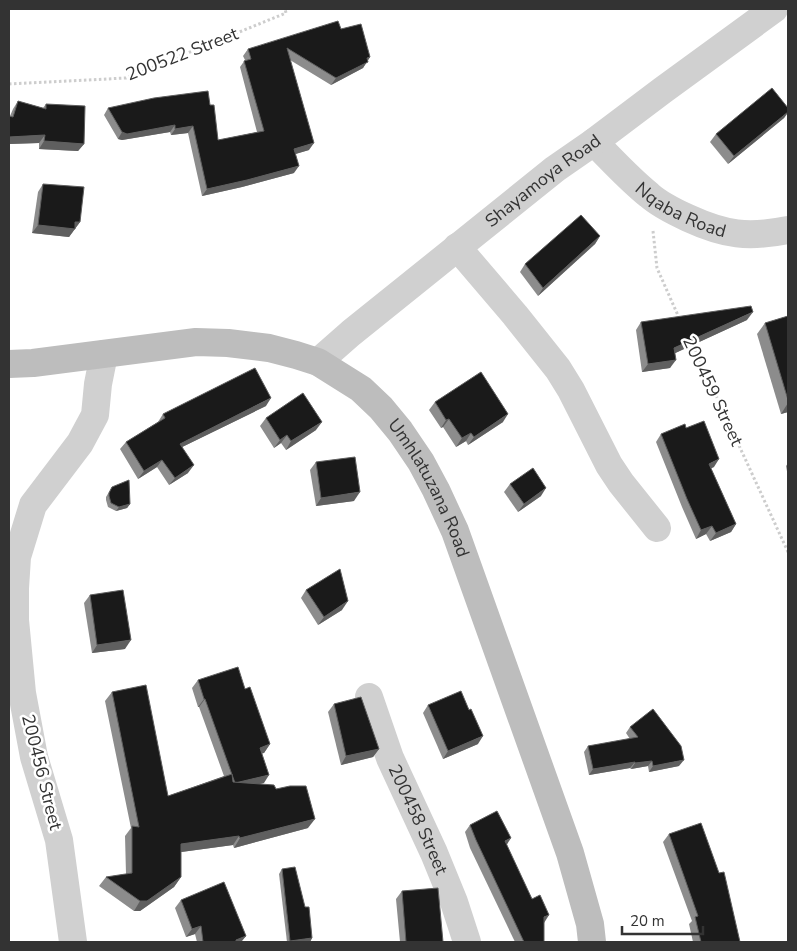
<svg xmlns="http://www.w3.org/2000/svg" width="797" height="951" font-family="'Nunito Sans',sans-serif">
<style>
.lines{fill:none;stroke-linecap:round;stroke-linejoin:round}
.path{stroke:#cdcdcd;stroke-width:3;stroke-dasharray:2.5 2.5;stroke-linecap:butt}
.street{stroke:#d0d0d0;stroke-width:28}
.secondary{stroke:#bdbdbd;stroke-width:28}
.wall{fill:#8c8c8c}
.shaded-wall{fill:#5f5f5f}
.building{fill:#1a1a1a;stroke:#5f5f5f}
.labels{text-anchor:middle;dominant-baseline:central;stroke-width:5;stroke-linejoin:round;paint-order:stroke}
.street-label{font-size:18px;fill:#333;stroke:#fff}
</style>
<rect width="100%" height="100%" fill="#fff"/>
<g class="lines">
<g class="path">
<polyline points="9,84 126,78 286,13 285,9"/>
<polyline points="653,231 657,268 680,320"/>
<polyline points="691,341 788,552"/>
</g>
<g class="street">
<path id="s1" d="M594,142c18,18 35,37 55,53 11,10 26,17 39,23 37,17 60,20 100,12"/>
<polyline points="457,247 515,315 558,369 571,390 609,465 621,483 657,528"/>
<path id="s2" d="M318,362l33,-29 204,-164 39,-27 69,-52 111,-81"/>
<path id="s3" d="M369,697l21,61 44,95 20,49 13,40"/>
<polyline points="73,942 59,840 34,757 22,693 15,620 15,588 17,557 33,505 80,443 95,415 98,384 104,354"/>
</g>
<path class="secondary" id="s4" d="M9,364l24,-1 163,-21 32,1 41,5 27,7 22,7 43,27 20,19 19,23 21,31 15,28 19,41 115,322 20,71 2,18"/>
</g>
<g class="wall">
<polygon points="341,29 370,57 363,68 331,85 290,60 309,150 295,154 294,173 242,187 202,196 188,133 171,135 170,132 122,140 118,139 104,115 108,108 210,105 218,140 257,132 240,67 245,60 243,56 248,49"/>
<polygon points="18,101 43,108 46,104 84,144 78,151 39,149 39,143 9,144 9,116 10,116 13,109"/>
<polygon points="788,108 788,113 784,118 728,164 710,142 716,134"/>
<polygon points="43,184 80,222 69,237 32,233 38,192"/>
<polygon points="600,236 595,244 538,296 520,272 525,264"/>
<polygon points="788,316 788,412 781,414 757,334 765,323"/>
<polygon points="747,320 675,353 670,368 642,372 636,330 641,322"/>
<polygon points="435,402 503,422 468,445 466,441 456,447 443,427 441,428 429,410"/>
<polygon points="266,406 182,447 188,473 169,485 157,467 138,479 120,449 126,442 158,422 163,414"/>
<polygon points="266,418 316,430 286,450 281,443 274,448 260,426"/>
<polygon points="686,428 714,467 711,468 736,524 731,532 710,541 706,534 696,539 682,507 656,442 661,434"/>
<polygon points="316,462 354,501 316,506 310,470"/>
<polygon points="788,463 788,477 786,466"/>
<polygon points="510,484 541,496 518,512 504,492"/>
<polygon points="112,487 130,504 127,508 116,511 108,507 106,500 106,497"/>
<polygon points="306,590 342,610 318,625 301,598"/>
<polygon points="90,595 125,649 92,653 84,603"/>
<polygon points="198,680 245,689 270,744 264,753 262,753 264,783 259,784 276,789 308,828 234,848 233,845 181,852 181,877 174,887 140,911 134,911 99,886 106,877 126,874 125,836 131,828 105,701 112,692 168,796 224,776 199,707 198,707 192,688"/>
<polygon points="334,704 379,749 373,757 341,765 328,712"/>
<polygon points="428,705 478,744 443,759 423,713"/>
<polygon points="630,727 679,766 649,772 648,766 631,769 630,768 589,775 584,752 588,746 630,739 626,733"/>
<polygon points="470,825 506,845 532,899 544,942 515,942 470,848 465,832"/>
<polygon points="669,834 740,942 693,942 689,924 692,921 663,842"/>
<polygon points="282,869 312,938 310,942 287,942 279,874"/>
<polygon points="402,891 443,942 400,942 396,899"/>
<polygon points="181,900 246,936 241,942 197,942 195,934 186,937 175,908"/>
</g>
<g class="shaded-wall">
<polygon points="370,57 363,68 331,85 336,78 367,58"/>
<polygon points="788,112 784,118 728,164 734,156"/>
<polygon points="175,125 170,132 122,140 118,139 122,132"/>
<polygon points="193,126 188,133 171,135 175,129"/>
<polygon points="45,135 39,143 9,144 9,137"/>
<polygon points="44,141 84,144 78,151 39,149"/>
<polygon points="314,143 309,150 289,156 294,149"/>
<polygon points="299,166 294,173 242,187 202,196 207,189"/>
<polygon points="75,222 80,222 69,237 32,233 38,225"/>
<polygon points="600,236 595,244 538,296 543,288"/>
<polygon points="753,312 747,320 669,356 674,348"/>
<polygon points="676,360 670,368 642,372 648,364"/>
<polygon points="271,398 266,406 174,451 180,444"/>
<polygon points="788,403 788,412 781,414"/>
<polygon points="508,414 503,422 468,445 474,437"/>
<polygon points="449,419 443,427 441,428 446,420"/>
<polygon points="322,422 316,430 286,450 291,441"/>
<polygon points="471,433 466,441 456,447 462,438"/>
<polygon points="287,435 281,443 274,448 280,440"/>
<polygon points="719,459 714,467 703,472 709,464"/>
<polygon points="162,460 157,467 138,479 144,471"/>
<polygon points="194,465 188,473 169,485 175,478"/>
<polygon points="546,488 541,496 518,512 524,504"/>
<polygon points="360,492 354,501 316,506 321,498"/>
<polygon points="130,504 127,508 116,511 119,507"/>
<polygon points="736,524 731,532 710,541 716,533"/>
<polygon points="712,526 706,534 696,539 701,530"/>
<polygon points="348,601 342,610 318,625 324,617"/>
<polygon points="131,640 125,649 92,653 97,645"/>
<polygon points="204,699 205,699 199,707 198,707"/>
<polygon points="483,736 478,744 443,759 448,751"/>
<polygon points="270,744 264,753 254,756 260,748"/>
<polygon points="379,749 373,757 341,765 346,756"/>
<polygon points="684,760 679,766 649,772 653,766"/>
<polygon points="652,761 648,766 631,769 635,763"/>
<polygon points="635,762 630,768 589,775 593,769"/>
<polygon points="269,775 264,783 229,791 235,783"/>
<polygon points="315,819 308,828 234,848 240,838"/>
<polygon points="239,836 233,845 174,853 181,844"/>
<polygon points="511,838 506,846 505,841"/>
<polygon points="181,877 174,887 140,911 134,911 140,901"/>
<polygon points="549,915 544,923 544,917"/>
<polygon points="201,926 195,934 186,937 192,929"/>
<polygon points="246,936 241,942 234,942 236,940"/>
<polygon points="312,938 310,942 289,942 290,941"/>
</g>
<g class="building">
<polygon points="338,21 341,29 361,24 370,57 367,58 368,62 336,78 287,48 314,143 294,149 299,166 247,180 207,189 193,126 175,129 175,125 127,134 122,132 108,108 154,98 208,91 210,105 214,105 218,140 264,131 244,61 251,59 248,49"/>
<polygon points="772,88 788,108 788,112 734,156 716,134"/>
<polygon points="18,101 46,109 46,104 85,106 84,144 44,141 45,135 9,137 9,116 13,117"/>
<polygon points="43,184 84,187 80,222 75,222 75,229 38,225"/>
<polygon points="581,215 600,236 543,288 525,264"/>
<polygon points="751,306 753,312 674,348 676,360 648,364 641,322"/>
<polygon points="788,316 788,400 765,323"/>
<polygon points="255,368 271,398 180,444 194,465 175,478 162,460 144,471 126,442 165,418 163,414"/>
<polygon points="481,372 508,414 474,437 471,433 462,438 449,419 446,420 435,402"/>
<polygon points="303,393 322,422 291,441 287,435 280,440 266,418"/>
<polygon points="704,421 719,459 709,464 736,524 716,533 712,526 701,530 687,499 661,434 685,424 686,428"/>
<polygon points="355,457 360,492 321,498 316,462"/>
<polygon points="533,468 546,488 524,504 510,484"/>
<polygon points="129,480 130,504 119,507 111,503 109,496 109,493 112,487"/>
<polygon points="340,569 348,601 324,617 306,590"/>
<polygon points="123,590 131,640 97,645 90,595"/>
<polygon points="238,667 245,689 250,687 270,744 260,748 269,775 235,783 205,699 204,699 198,680"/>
<polygon points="146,685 168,796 232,774 233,782 274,785 276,789 290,786 306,786 315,819 240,838 239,836 181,844 181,877 147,901 140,901 106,877 132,873 132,826 139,827 112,692"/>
<polygon points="461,691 469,710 471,709 483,736 448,751 428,705"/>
<polygon points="361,697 379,749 346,756 334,704"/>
<polygon points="653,709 681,746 684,760 653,766 652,761 635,763 635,762 593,769 588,746 638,737 630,727"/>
<polygon points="497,811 511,838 505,841 532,899 540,895 549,915 544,917 544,942 524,942 476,840 470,825"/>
<polygon points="701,823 719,873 724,872 740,942 701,942 695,917 698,916 669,834"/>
<polygon points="295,867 305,907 309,907 312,938 290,941 282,869"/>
<polygon points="224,882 246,936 236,940 236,942 203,942 201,926 192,929 181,900"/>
<polygon points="438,888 443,942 406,942 402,891"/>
</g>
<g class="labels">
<g class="street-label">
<text transform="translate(182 54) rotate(-21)">200522 Street</text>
<text stroke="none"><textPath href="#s2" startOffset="289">Shayamoya Road</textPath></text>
<text stroke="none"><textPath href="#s1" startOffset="112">Nqaba Road</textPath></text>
<text transform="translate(713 391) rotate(65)">200459 Street</text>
<text stroke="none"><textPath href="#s4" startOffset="485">Umhlatuzana Road</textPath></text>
<text transform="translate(42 772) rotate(76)">200456 Street</text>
<text stroke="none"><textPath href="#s3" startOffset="132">200458 Street</textPath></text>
</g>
</g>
<rect width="797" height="951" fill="none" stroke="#333333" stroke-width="20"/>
<path d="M622 926v8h81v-8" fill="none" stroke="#333333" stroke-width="2.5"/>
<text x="630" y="926" font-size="15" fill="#333333" stroke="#ffffff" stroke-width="4" paint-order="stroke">20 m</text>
</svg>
